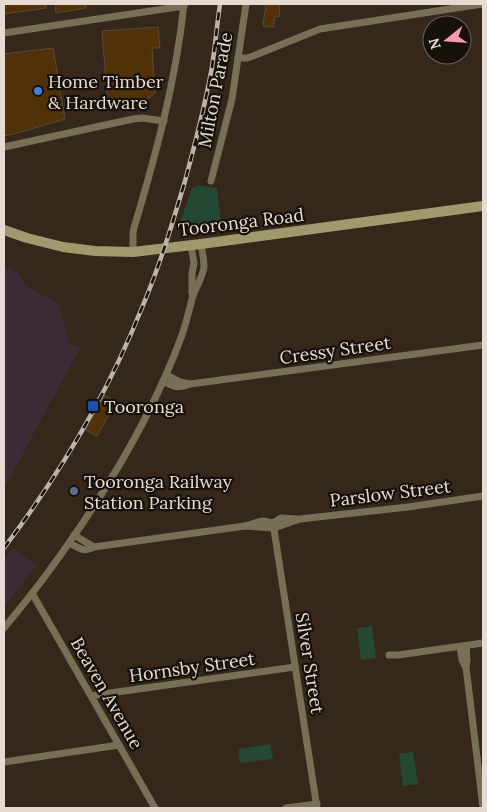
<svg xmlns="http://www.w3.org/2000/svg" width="487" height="812" font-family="Lora,serif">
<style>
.industrial{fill:#3c2b35}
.green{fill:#254835}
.building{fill:#513108;stroke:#58493a}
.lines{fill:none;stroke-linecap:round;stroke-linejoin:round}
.street{stroke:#767056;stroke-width:7}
.secondary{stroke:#a2986e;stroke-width:10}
.rail-casing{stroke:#bfb4aa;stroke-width:4.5}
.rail{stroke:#17110b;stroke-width:2.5;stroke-dasharray:8;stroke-linecap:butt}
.shop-dot{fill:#3f7fe0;stroke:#17110b;stroke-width:2}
.transit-dot{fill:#1a4fb4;stroke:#17110b;stroke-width:2}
.service-dot{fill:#5c6f8a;stroke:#17110b;stroke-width:2}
.labels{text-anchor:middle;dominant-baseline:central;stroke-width:4.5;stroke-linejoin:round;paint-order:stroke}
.poi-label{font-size:18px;fill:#e5dbd2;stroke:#17110b;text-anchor:start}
.street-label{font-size:18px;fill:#e5dbd2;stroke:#17110b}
</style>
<rect width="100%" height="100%" fill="#352719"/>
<g class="industrial">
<polygon points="4,265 19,274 27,286 59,304 69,343 80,348 4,489"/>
<polygon points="13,548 37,565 4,607 4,560"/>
</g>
<g class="green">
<polygon points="198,185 217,188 222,230 192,227 179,225 192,188"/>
<polygon points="372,626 376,658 361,660 357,628"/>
<polygon points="270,744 273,759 240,763 238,749"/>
<polygon points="413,752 418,784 403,786 399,754"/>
</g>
<g class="building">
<polygon points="4,4 45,4 46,8 4,14"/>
<polygon points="55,4 85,4 86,8 56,13"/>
<polygon points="266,4 280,4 279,17 275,16 274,27 263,26"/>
<polygon points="158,27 160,48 152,48 155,93 149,98 137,100 136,105 108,107 102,31"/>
<polygon points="53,48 65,119 14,134 4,136 4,54"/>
<polygon points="105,395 116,402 97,436 86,430"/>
</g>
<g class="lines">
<g class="street">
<polyline points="4,33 184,6"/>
<polyline points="238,58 247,58 253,56 320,29 482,4"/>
<polyline points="4,147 133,119 142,118 164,121"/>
<polyline points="211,181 232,99 246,4"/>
<polyline points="191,245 194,263 192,273 192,293"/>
<path d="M133,252v-18l1,-6c22,-74 42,-147 50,-224"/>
<polyline points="166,375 180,382 190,384"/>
<path d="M163,381c11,6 15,8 27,3l293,-39"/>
<polyline points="273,523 317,808"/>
<polyline points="245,526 274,528 300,519 408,507 483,496"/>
<polyline points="74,535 94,547"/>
<path d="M69,543c10,5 15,10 25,4l151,-21 13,-4 5,-1 10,2 8,-5 16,1"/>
<polyline points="32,593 155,808"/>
<path d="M4,628c14,-17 29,-35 42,-53 54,-73 105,-155 136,-240 4,-12 7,-24 10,-36 3,-11 11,-22 12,-32 0,-8 -2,-16 -3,-23"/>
<polyline points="466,646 467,660 466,667 483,807"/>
<polyline points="460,647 462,660 465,666"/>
<polyline points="389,655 398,655 483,643"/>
<polyline points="92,697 96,695 295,667"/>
<polyline points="4,762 119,745"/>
<polyline points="286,808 317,804"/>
</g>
<polyline class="secondary" points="4,230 27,238 63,247 95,251 133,252 201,244 483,206"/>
<g class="rail-casing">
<path id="rail" d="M4,548c55,-73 103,-153 137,-238 18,-42 31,-85 44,-129 10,-37 20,-75 27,-114 3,-21 5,-42 8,-63"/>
</g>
<use href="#rail" class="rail"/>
</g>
<circle class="shop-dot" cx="38" cy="91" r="5"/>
<rect class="transit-dot" x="87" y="400" width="12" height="12" rx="2.5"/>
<circle class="service-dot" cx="74" cy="491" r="5"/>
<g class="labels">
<g class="poi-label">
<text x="48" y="81">Home Timber<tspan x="48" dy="21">&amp; Hardware</tspan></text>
<text x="104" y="406">Tooronga</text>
<text x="84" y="481">Tooronga Railway<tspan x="84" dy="21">Station Parking</tspan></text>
</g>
<g class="street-label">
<text transform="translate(215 90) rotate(-79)">Milton Parade</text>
<text transform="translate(241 222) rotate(-7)">Tooronga Road</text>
<text transform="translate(335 350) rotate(-8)">Cressy Street</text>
<text transform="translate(390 493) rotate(-7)">Parslow Street</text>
<text transform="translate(310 663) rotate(81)">Silver Street</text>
<text transform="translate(192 667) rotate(-8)">Hornsby Street</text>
<text transform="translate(107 693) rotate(60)">Beaven Avenue</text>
</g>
</g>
<rect width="487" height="812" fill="none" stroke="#e5dbd2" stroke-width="10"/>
<g transform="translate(447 40) rotate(253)"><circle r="24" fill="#17110b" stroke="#69625b"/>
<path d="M0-4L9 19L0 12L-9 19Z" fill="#f29aae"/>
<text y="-8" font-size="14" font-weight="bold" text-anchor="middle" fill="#e5dbd2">N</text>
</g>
</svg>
